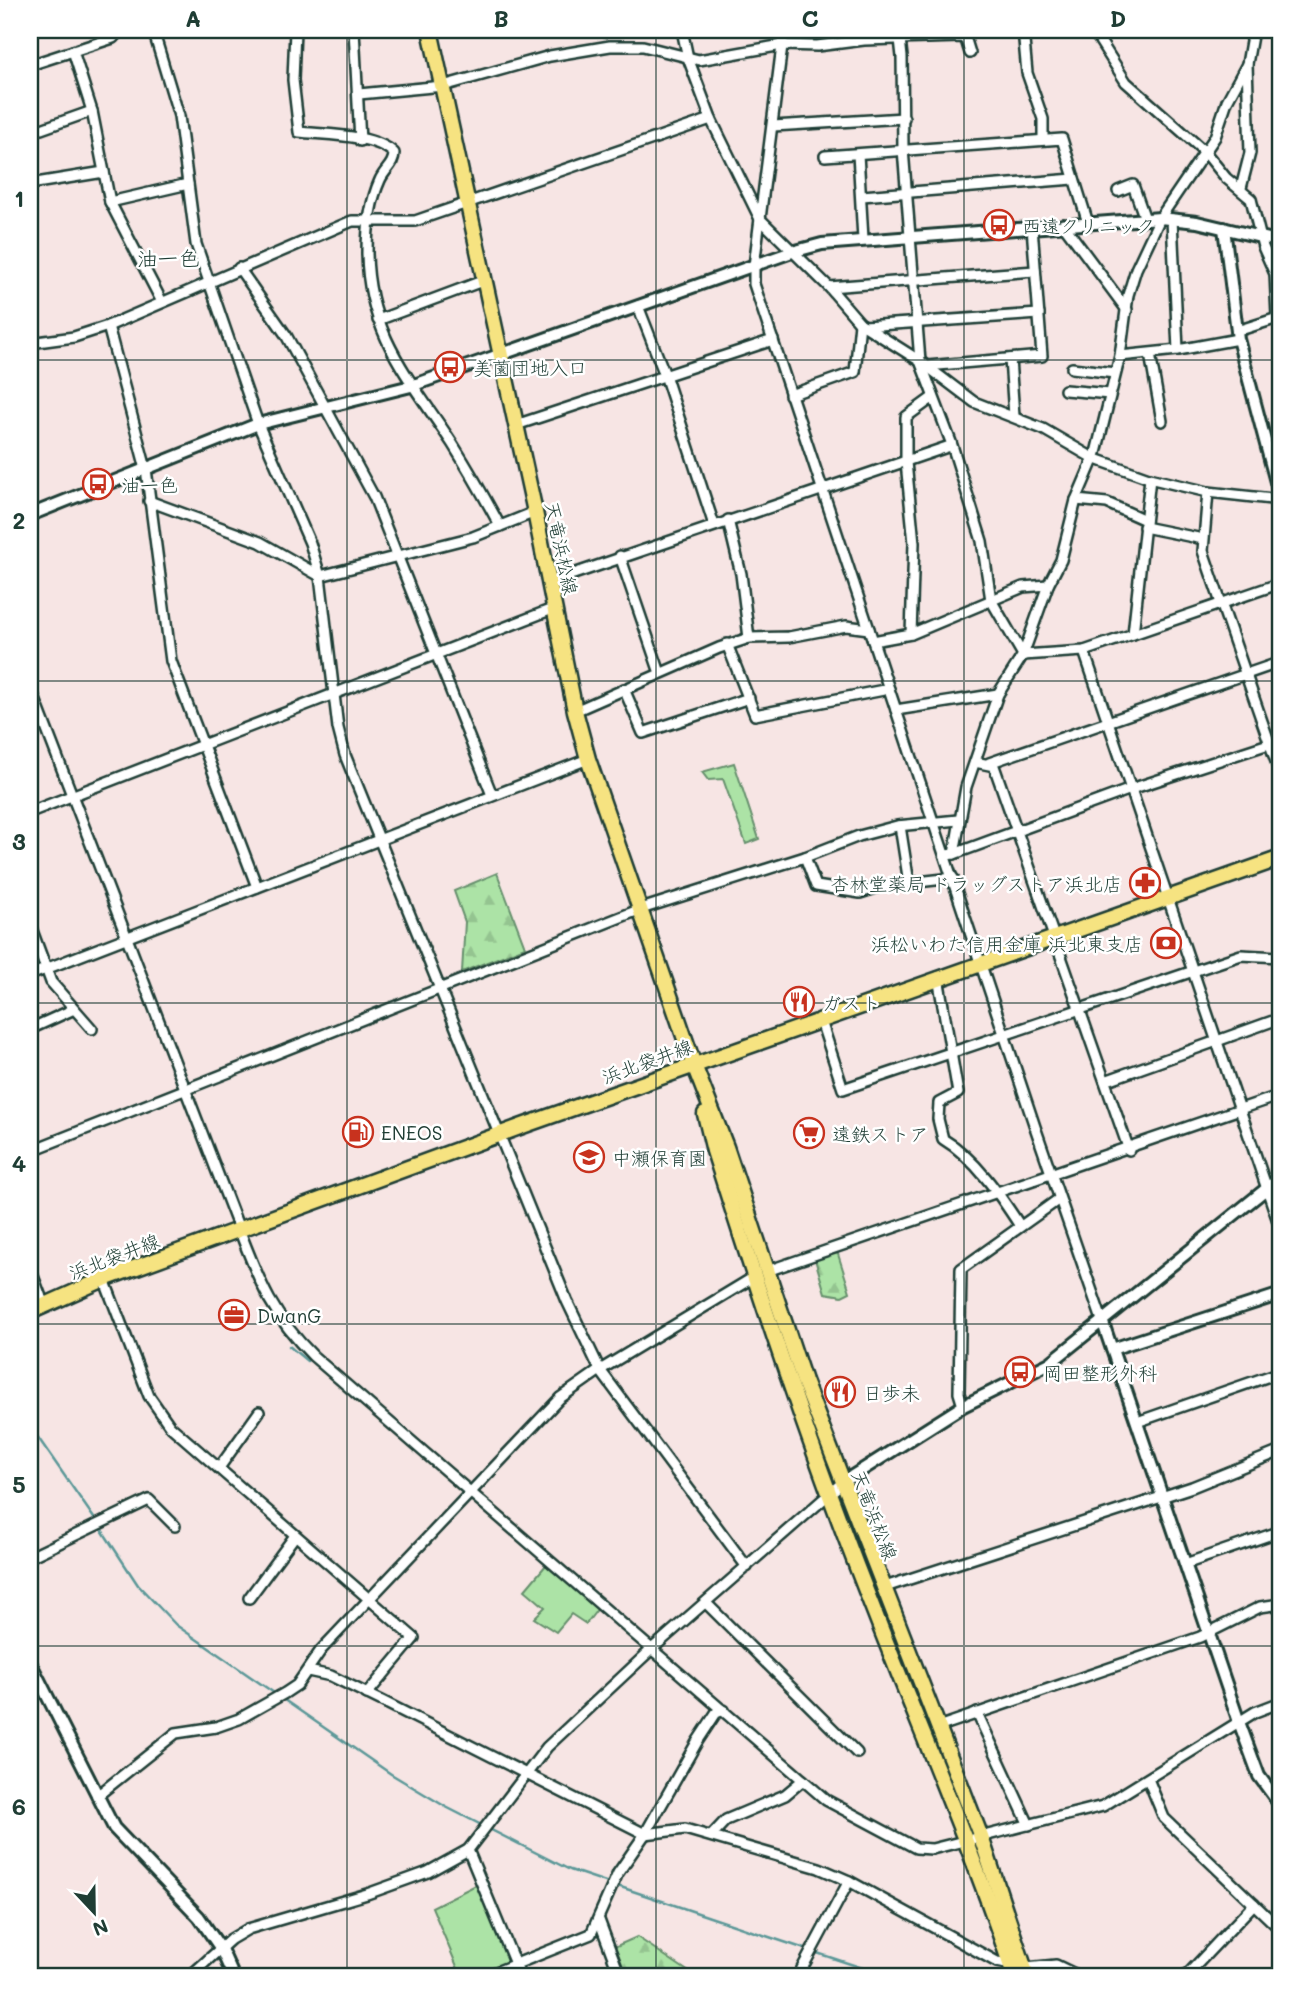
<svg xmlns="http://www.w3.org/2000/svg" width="1311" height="2006" font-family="Mali,'Klee One',sans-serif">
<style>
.green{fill:#ace3a6;stroke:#66906d;stroke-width:2}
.forest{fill:url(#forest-firs);stroke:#66906d;stroke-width:2}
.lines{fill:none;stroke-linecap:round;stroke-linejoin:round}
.stream{stroke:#5b9898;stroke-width:2.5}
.minor-casing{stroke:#1f3d34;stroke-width:14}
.tertiary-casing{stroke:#1f3d34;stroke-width:16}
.primary-casing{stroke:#1f3d34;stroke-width:19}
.minor{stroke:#fff;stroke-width:9}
.tertiary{stroke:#fff;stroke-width:10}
.primary{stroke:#f6e381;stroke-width:14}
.grid{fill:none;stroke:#1f3d34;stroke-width:2;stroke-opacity:0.55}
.labels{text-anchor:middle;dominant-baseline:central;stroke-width:5;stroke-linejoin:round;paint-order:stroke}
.poi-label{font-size:19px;fill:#1f3d34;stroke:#fff;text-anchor:start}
.street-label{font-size:19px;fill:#1f3d34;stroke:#fff}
.neighbourhood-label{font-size:21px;fill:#1f3d34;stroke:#fff}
.neatline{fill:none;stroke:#1f3d34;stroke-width:2.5}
.grid-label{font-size:23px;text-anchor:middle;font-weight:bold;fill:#1f3d34}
</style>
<defs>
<pattern id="forest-firs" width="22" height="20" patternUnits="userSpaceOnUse" patternTransform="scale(1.75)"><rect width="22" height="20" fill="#ace3a6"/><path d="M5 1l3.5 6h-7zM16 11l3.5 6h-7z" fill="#94c490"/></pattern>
</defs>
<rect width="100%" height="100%" fill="#f7e5e4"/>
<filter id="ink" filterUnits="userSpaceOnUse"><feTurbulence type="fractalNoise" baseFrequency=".0143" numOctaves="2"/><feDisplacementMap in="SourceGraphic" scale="14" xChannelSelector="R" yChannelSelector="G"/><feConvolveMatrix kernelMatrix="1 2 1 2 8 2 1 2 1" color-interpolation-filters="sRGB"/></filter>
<g filter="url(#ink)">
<g class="green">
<polygon points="734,763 759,839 746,844 723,779 708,780 702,772"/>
<polygon points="546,1565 599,1607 586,1624 571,1614 556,1632 534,1618 545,1607 525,1590"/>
<polygon points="480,1883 510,1959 508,1964 478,1976 461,1976 432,1907"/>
</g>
<g class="forest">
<polygon points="497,873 525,947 462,972 465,922 454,891"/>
<polygon points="837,1251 850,1292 842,1296 825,1293 814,1256"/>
<polygon points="637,1937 695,1976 643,1976 623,1972 614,1947"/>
</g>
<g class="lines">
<g class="stream">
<polyline points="289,1346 307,1361"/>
<polyline points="30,1426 96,1521"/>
<polyline points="100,1527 138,1585 176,1625 391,1774 446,1807 570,1870 808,1950"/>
<polyline points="814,1952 887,1976"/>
</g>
<g class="minor-casing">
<g id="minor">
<polyline points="153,30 179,116 196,244 258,424 310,543 320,576 338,728 345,755 567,1301 600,1370 747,1567"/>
<path d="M295,30l-2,50 6,52c27,3 75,2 95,21 0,12 -9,16 -14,27 -10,22 -13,48 -13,73 1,81 43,126 85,190 17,27 33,55 48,83"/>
<polyline points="354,30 360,141"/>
<polyline points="682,30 688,58 711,119 760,219 829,287 860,323 920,361 974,402 1043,429 1093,458 1149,478 1208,492 1281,500"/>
<polyline points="784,30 754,266 754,284 1035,1127 1103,1323"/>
<polyline points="899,30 902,57 903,149 920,361 951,442 982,541 991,600 1023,655 1084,651 1281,583"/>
<polyline points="1023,30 1027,73 1043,119 1043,139"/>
<polyline points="1093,30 1126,82 1205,152 1226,178 1251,199 1263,247 1275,274 1277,317"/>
<polyline points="30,65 113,38 120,30"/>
<polyline points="359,94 443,86 550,56 610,46 643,46 699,60 782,45 817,46 864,40 961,37 966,40 970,53"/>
<polyline points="92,111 104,172"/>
<polyline points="773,126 904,118"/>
<polyline points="30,133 92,111 73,51"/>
<polyline points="858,154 863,239"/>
<polyline points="825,156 1062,139 1088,223"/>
<polyline points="30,184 104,172 110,202 162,302"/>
<polyline points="1241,188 1250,153 1247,64"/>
<polyline points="1118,191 1133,185 1145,219"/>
<polyline points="862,196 1074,179"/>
<polyline points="110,202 188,184"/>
<polyline points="1172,219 1178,350"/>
<polyline points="1063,224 1127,310"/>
<polyline points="239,268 286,335 374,497 492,795"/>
<polyline points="829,287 1035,271"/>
<polyline points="638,306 665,375 714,525"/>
<polyline points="378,320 485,280"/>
<polyline points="108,326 352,221 415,221 711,119"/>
<polyline points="864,326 1039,314"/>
<polyline points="1237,331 1281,317"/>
<polyline points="30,343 74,337 108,326 146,469 171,661 257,887"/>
<polyline points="1150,354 1162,421"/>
<polyline points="1120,356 1178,350 1238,339"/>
<polyline points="1010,359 1014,416"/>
<polyline points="927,366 1042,356 1032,227"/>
<polyline points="1072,368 1115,373"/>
<polyline points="1065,390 1110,394"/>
<polyline points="790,395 855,372 860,323"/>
<polyline points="516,425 773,340"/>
<polyline points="1208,492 1203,551 1281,776"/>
<polyline points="1076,500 1107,503 1145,520"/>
<polyline points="149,501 260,542 320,576 473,537 535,512"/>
<polyline points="728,520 741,574 749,638"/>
<polyline points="1144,527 1203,539"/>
<polyline points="620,556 660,673"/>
<polyline points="550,582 950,446"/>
<polyline points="911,634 914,543 906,462 906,417 932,398"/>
<polyline points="1133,634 1150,478"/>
<polyline points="873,641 911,634 1023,587 1048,585"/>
<polyline points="727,644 755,715 889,689"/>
<polyline points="1084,651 1281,1230"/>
<path d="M30,686l209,543c21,54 32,85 74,127l513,444 90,48 16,1 171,-43 152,-94 26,-10"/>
<polyline points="624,689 643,733 749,698"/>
<polyline points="896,710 998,694"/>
<polyline points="575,711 719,648 749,638 789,637 846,626 869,629"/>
<polyline points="975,762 994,766 1129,1150"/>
<polyline points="989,763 1281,662"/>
<polyline points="30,812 555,608"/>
<polyline points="900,826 909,883"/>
<polyline points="954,854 1131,789 1281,740"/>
<polyline points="946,855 954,854 966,787 998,694 1023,655 1048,585 1061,560 1076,500 1096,453 1120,356 1128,295 1136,269 1160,218 1215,137 1227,101 1247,64 1253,30"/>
<polyline points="805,857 816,886 860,893 882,886 953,878"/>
<polyline points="30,925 51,982 92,1029"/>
<polyline points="30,975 588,759"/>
<path d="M938,977l20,116 -19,10 -1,16 5,20c32,19 57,56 77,87"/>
<polyline points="820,1018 843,1089 1241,955 1281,957"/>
<polyline points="30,1029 72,1010"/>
<polyline points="1105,1081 1281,1018"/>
<polyline points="30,1151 641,909 805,857 859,836 897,826 958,820"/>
<polyline points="30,1268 44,1305"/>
<polyline points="767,1271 1281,1095"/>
<polyline points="104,1279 149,1396 170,1426 414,1638 367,1694"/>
<polyline points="963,1406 959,1393 961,1269 1059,1199"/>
<polyline points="1137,1422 1281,1372"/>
<polyline points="219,1468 259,1412"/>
<polyline points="30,1557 149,1500 175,1526"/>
<polyline points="1185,1564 1281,1531"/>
<polyline points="882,1588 1192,1487 1281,1451"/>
<polyline points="249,1598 294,1537"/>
<polyline points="706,1603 857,1753"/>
<polyline points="308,1671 331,1676 382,1701 645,1834 685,1829 819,1868 849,1881 997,1962 1011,1965"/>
<polyline points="977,1713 1029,1825"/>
<polyline points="938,1727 1200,1637 1260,1607 1281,1604"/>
<polyline points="1148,1779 1164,1818 1281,1930"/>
<polyline points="97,1796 176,1733 216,1727 239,1719 285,1693 297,1685 321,1650 560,1398 600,1370 754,1277"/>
<polyline points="711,1836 726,1820 785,1795 803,1780"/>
<polyline points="468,1850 520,1976"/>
<polyline points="599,1920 620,1976"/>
<polyline points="1026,1968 1056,1965 1079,1976"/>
<polyline points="190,1976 231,1939 248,1929 367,1894 428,1872 468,1850 547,1747 653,1648 843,1482"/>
<polyline points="486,1976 591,1934 618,1873 645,1834 697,1742 716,1713 724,1710"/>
<polyline points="798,1976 849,1881"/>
<polyline points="1186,1976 1254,1904"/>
</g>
</g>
<g class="tertiary-casing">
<g id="tertiary">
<polyline points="1224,228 1238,339 1281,501"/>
<polyline points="30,515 258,424 411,386 792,252 822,244 1160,218 1197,222 1281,242"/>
<polyline points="1103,1323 1239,1722 1259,1776 1281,1806"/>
<polyline points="1112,1349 1281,1294"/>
<polyline points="843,1482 963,1406 1050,1363 1281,1177"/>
<polyline points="30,1662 114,1828 199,1917 221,1949 233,1976"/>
</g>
</g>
<g class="primary-casing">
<g id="primary">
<polyline points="430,30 535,512 575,711 588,759 694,1065 726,1147 804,1381 981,1837 1027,1976"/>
<path d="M705,1114l9,37c49,155 100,309 160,460 47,122 100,241 140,365"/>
<polyline points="30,1312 104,1279 528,1124 1281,858"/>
</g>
</g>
<use href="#minor" class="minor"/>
<use href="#tertiary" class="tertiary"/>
<use href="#primary" class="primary"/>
</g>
</g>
<path class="grid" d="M347,30v1946M656,30v1946M964,30v1946M30,360h1251M30,681h1251M30,1003h1251M30,1324h1251M30,1646h1251"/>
<defs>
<g id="bus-ring" transform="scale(1.575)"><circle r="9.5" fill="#fff" stroke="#c8321e" stroke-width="1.5"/><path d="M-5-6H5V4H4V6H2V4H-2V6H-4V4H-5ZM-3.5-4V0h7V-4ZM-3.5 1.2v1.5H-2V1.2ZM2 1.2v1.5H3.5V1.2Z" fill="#c8321e"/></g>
<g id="pharmacy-ring" transform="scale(1.575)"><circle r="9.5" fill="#fff" stroke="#c8321e" stroke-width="1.5"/><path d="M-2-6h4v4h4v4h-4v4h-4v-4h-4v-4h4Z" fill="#c8321e"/></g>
<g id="bank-ring" transform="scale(1.575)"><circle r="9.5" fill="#fff" stroke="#c8321e" stroke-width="1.5"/><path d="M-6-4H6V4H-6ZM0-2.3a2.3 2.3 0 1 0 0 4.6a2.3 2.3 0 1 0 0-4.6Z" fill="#c8321e"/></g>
<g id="restaurant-ring" transform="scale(1.575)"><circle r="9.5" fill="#fff" stroke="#c8321e" stroke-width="1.5"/><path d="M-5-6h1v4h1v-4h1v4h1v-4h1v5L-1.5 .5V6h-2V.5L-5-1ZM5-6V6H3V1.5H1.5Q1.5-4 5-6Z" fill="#c8321e"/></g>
<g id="fuel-ring" transform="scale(1.575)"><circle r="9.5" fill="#fff" stroke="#c8321e" stroke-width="1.5"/><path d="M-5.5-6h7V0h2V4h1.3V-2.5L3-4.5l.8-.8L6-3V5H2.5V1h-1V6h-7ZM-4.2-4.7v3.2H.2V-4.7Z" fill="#c8321e"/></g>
<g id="supermarket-ring" transform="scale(1.575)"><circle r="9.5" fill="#fff" stroke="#c8321e" stroke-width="1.5"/><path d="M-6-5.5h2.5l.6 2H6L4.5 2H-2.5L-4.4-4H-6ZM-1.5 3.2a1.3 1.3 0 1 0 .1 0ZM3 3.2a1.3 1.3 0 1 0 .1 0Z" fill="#c8321e"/></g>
<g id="school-ring" transform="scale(1.575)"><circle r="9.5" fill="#fff" stroke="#c8321e" stroke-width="1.5"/><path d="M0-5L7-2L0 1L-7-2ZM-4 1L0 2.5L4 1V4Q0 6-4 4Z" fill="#c8321e"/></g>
<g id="office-ring" transform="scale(1.575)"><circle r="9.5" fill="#fff" stroke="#c8321e" stroke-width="1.5"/><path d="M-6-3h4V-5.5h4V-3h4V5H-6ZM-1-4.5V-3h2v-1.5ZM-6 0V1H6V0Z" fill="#c8321e"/></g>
</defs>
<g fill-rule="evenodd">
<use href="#bus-ring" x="999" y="225"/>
<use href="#bus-ring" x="450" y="367"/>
<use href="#bus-ring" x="98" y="484"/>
<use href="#pharmacy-ring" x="1145" y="883"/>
<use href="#bank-ring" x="1166" y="943"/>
<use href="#restaurant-ring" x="799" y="1002"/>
<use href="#fuel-ring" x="358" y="1132"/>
<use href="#supermarket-ring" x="809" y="1133"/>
<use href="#school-ring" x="589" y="1157"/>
<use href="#office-ring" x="234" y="1315"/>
<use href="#bus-ring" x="1020" y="1372"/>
<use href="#restaurant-ring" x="840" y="1392"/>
</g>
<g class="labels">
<g class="poi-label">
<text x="1022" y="225">西遠クリニック</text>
<text x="473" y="367">美薗団地入口</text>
<text x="121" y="484">油一色</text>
<text x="1122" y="883" text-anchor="end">杏林堂薬局 ドラッグストア浜北店</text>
<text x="1143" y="943" text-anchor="end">浜松いわた信用金庫 浜北東支店</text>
<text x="822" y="1002">ガスト</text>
<text x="381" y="1132">ENEOS</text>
<text x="832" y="1133">遠鉄ストア</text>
<text x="612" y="1157">中瀬保育園</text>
<text x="257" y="1315">DwanG</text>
<text x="1043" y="1372">岡田整形外科</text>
<text x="863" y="1392">日歩未</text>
</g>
<g class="street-label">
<text transform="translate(562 548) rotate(78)">天竜浜松線</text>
<text transform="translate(647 1061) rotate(-20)">浜北袋井線</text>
<text transform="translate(114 1256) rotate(-21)">浜北袋井線</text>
<text transform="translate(875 1515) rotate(69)">天竜浜松線</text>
</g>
<g class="neighbourhood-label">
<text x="168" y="257">油一色</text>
</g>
</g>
<rect width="1311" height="2006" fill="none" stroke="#fff" stroke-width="77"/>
<g transform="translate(94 1912) rotate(158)" stroke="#ffffff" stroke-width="5" paint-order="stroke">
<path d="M0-5L12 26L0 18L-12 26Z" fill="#1f3d34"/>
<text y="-10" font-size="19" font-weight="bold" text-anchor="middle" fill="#1f3d34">N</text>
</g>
<rect x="38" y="38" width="1234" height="1930" class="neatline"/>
<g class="grid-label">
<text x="193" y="27">A</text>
<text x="501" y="27">B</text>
<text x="810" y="27">C</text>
<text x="1118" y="27">D</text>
<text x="19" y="207">1</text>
<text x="19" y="529">2</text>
<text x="19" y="850">3</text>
<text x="19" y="1172">4</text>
<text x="19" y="1493">5</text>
<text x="19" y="1815">6</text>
</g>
</svg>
